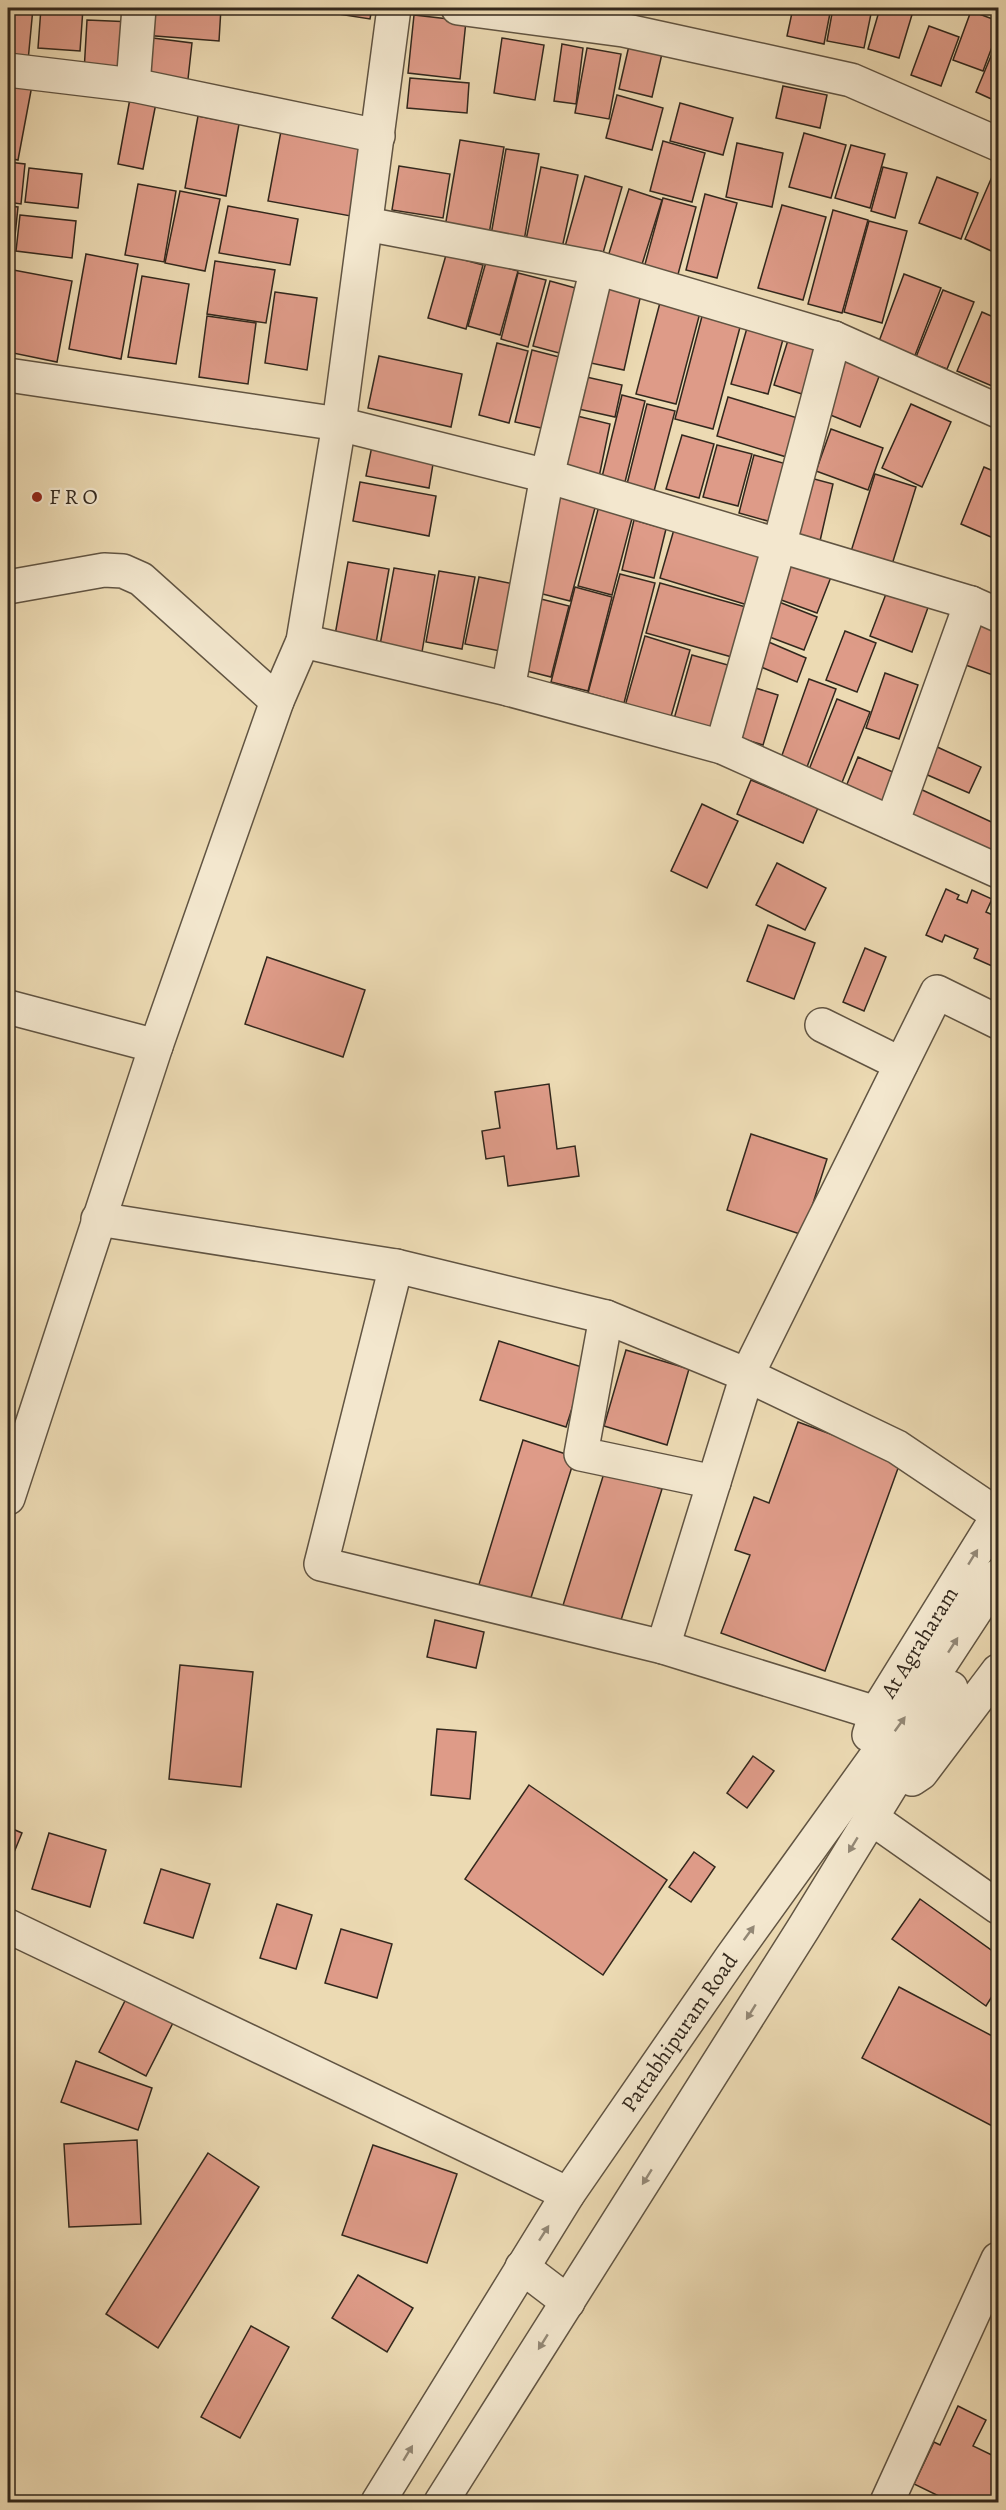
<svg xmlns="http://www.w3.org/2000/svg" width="1006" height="2510" font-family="Alegreya,serif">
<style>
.building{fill:#de9b88;stroke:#33281d;stroke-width:1.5}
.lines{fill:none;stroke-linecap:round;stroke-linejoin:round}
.minor-casing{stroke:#615442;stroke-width:36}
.minor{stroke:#f3e7ce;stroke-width:33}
.oneway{fill:#938876}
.poi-dot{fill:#8f2418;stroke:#f3e7ce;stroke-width:2}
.labels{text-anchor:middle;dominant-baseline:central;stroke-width:4.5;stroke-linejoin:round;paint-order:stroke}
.poi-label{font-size:22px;fill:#33281d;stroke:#f3e7ce;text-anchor:start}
.street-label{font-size:22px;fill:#33281d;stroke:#f3e7ce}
</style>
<rect width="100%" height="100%" fill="#ecdab3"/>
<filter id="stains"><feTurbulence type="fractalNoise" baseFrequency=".00333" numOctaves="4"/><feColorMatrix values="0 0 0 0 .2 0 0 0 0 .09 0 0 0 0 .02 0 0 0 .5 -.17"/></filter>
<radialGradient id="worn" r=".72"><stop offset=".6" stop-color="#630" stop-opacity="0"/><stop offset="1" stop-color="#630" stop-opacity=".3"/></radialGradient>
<g class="building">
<polygon points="8,8 33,8 28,61 8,59"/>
<polygon points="41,8 83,8 80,51 38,48"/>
<polygon points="145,8 221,8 219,41 143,35"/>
<polygon points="300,8 372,8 370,19"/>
<polygon points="579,8 619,8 618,12"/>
<polygon points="793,8 831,8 824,44 787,36"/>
<polygon points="833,8 872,9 864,48 827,41"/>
<polygon points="880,8 914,8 899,58 868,49"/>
<polygon points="971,11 998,21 998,31 983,71 953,60"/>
<polygon points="414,15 466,21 460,79 408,73"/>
<polygon points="87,20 133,22 130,75 84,72"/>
<polygon points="929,26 959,37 941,86 911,75"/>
<polygon points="145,37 192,43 187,88 139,84"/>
<polygon points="631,37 664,45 652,97 619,89"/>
<polygon points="502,38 544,45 535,100 494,93"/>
<polygon points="562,44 583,48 576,104 554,101"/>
<polygon points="996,44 998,45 998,102 976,92"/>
<polygon points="587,48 621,54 609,119 575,113"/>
<polygon points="8,75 33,80 18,160 8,158"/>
<polygon points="410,78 469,83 467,113 407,108"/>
<polygon points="783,86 827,95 820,128 776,118"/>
<polygon points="131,93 157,98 143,169 118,164"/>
<polygon points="617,95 663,108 652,150 606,138"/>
<polygon points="680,103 733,118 723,155 670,141"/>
<polygon points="198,116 239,124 226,196 185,188"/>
<polygon points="281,131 369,147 356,217 268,201"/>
<polygon points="804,133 846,145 831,198 789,187"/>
<polygon points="460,140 504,147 488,240 444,233"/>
<polygon points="663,141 705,153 692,202 650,191"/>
<polygon points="737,143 783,153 772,207 726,197"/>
<polygon points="851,145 885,154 870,208 835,198"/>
<polygon points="506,149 539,154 524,241 491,235"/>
<polygon points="8,162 25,164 21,204 8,202"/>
<polygon points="998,163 998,254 965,239"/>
<polygon points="399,166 450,174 443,218 392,210"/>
<polygon points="541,167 578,175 562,248 526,240"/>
<polygon points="883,167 907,173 895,218 871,211"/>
<polygon points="29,168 82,174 78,208 25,202"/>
<polygon points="585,176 622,187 599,267 562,257"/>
<polygon points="937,177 978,193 961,239 919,223"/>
<polygon points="138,184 176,191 164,262 125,255"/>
<polygon points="629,189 662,200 639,274 606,263"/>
<polygon points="180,191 220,199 205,271 165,263"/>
<polygon points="705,194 737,203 717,278 686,270"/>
<polygon points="663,198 696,207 677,278 644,268"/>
<polygon points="782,205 826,217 803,300 758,288"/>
<polygon points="8,206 18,207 13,255 8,255"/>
<polygon points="228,206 298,219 290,265 219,253"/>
<polygon points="833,210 868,220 842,313 808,304"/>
<polygon points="20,215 76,221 72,258 16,251"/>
<polygon points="869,221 907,231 882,323 844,312"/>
<polygon points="86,254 138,264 121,359 69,349"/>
<polygon points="446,255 483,265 466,329 428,318"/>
<polygon points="215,261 275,270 266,323 207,314"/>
<polygon points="486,262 518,271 500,335 468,326"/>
<polygon points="8,269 72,281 57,362 8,352"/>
<polygon points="518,273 546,280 528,347 501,339"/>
<polygon points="904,274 941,288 914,358 878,344"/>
<polygon points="142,276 189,284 176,364 128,357"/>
<polygon points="550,281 590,292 574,357 533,346"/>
<polygon points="602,285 641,294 624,370 586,362"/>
<polygon points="943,290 974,302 947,369 916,357"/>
<polygon points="275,292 317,298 307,370 265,363"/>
<polygon points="662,295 702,305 676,404 636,394"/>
<polygon points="705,305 743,316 713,429 675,419"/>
<polygon points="982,312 998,319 998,369 992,386 957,371"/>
<polygon points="207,316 256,323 248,384 199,377"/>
<polygon points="749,321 785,332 768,394 731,384"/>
<polygon points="789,337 817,346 802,394 774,385"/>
<polygon points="497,343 528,351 509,423 479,415"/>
<polygon points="532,350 571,360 554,431 515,422"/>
<polygon points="846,352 883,366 860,427 823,412"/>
<polygon points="379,356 462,374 451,427 368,408"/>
<polygon points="582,376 622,385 615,417 574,408"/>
<polygon points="622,395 645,401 625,482 602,477"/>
<polygon points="728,397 804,420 793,459 717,436"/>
<polygon points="647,404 675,411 653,495 626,488"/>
<polygon points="911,404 951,422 922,487 882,468"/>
<polygon points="573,415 610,424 599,477 561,468"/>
<polygon points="831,429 883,448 868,490 816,471"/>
<polygon points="682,435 714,444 699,498 666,489"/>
<polygon points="717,445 752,454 738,506 703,497"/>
<polygon points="372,446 434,458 429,488 366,476"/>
<polygon points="754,455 790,465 775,523 739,513"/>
<polygon points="984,467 998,473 998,540 961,524"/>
<polygon points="875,474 916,487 890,571 849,558"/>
<polygon points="803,476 833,484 820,541 790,534"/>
<polygon points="360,482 436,496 429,536 353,521"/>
<polygon points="558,494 596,504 570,601 531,591"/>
<polygon points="601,498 635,507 612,595 578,586"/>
<polygon points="634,520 666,529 654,578 622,570"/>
<polygon points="675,526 770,556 754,607 660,578"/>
<polygon points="786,560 831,577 817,613 773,597"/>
<polygon points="348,562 389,569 376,643 335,635"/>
<polygon points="394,568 435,575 422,652 380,645"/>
<polygon points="439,571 475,577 462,649 426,642"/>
<polygon points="620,574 655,583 624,703 588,693"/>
<polygon points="479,577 524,586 510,653 465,644"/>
<polygon points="660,583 753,609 739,659 646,633"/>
<polygon points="889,586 930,602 912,652 870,636"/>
<polygon points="575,587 612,597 588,691 551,682"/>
<polygon points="533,597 569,606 551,677 515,668"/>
<polygon points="779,602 817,617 804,650 767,636"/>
<polygon points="980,619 998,626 998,677 963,664"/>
<polygon points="845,631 876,643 857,692 826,680"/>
<polygon points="645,636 690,650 670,720 625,706"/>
<polygon points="764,640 806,658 797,682 754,664"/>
<polygon points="692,655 735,667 718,731 674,719"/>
<polygon points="885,673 918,685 899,739 866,728"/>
<polygon points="809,679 836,689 807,767 781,758"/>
<polygon points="749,686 778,695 763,745 734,736"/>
<polygon points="837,699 870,712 841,785 808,772"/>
<polygon points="935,746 981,767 969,793 923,773"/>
<polygon points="858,757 902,776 889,808 845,789"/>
<polygon points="751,780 818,808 803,843 737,814"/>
<polygon points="918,788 998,825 998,864 903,822"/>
<polygon points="702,804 738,821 707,888 671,871"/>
<polygon points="777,863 826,888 805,930 756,905"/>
<polygon points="946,889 959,895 957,899 967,903 972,890 992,899 986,912 995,916 997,911 998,912 998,950 992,966 974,958 978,949 945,935 942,942 926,935"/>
<polygon points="768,925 815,943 794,999 747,981"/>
<polygon points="865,948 886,957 864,1011 843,1002"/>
<polygon points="267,957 365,990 343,1057 245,1024"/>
<polygon points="549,1084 557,1149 575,1146 579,1176 508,1186 504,1156 486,1159 482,1131 500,1128 495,1092"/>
<polygon points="751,1134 827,1159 803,1235 727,1210"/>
<polygon points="499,1341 585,1368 566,1427 480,1400"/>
<polygon points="626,1350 689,1369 667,1445 604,1426"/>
<polygon points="798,1422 901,1460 825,1671 721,1633 750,1555 735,1550 754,1497 769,1503"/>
<polygon points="523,1440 575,1457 528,1607 477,1591"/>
<polygon points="605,1470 662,1489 617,1633 560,1615"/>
<polygon points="435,1620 484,1632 476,1668 427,1657"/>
<polygon points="180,1665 253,1672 241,1787 169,1779"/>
<polygon points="437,1729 476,1732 470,1799 431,1795"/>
<polygon points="753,1756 774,1771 747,1808 727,1793"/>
<polygon points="529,1785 667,1880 603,1975 465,1879"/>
<polygon points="8,1827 22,1833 8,1867"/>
<polygon points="49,1833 106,1850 90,1907 32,1889"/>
<polygon points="694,1852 715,1867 691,1902 669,1887"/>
<polygon points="161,1869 210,1884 193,1938 144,1923"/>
<polygon points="920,1899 998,1955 998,1987 986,2006 892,1939"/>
<polygon points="277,1904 312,1915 296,1969 260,1958"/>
<polygon points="341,1929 392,1944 377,1998 325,1983"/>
<polygon points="899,1987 998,2039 998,2129 862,2058"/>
<polygon points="130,1991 177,2015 146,2076 99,2052"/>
<polygon points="76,2061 152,2088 138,2130 61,2102"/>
<polygon points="137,2140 141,2224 69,2227 64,2144"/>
<polygon points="373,2145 457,2174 427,2263 342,2235"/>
<polygon points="208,2153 259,2187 158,2348 106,2314"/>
<polygon points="358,2275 413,2308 387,2352 332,2318"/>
<polygon points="251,2326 289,2347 240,2438 201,2417"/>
<polygon points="958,2406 986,2420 973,2446 998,2458 998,2502 951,2502 914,2484 934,2442 940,2445"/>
</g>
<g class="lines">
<g class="minor-casing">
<g id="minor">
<polyline points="458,8 623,30 851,80 998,144"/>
<polyline points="8,70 133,85 378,136"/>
<polyline points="133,85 139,8"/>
<polyline points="366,224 597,268 834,338 998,411"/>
<polyline points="8,375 339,424 547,476 971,603 998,615"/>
<polyline points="8,587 104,570 123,571 141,579 277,701"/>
<polyline points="303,641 508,689 722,747 998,871"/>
<polyline points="508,689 547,476 597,268"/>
<polyline points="722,747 779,546 834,338"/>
<polyline points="892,823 971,603"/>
<polyline points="8,1007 156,1046"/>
<polyline points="822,1025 901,1064"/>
<polyline points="98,1219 396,1266 606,1317 747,1375 897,1447 998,1515"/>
<polyline points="396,1266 321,1564 663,1647 876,1713"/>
<polyline points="606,1317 581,1454 714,1482"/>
<polyline points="8,1498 156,1046 277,701 303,641 339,424 394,8"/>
<polyline points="663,1647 747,1375 937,992 998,1022"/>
<path id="s1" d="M869,1735l7,-22 122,-197"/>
<polyline points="912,1779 921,1773 998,1671"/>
<polyline points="870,1817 998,1907"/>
<polyline points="8,1926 568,2194"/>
<polyline points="522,2267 568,2302"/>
<path id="s2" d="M378,2502l190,-308 163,-236 190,-264 77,-118"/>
<polyline points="441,2502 803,1929 951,1688"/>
<polyline points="887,2502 998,2259"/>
</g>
</g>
<use href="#minor" class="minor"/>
</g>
<defs><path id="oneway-solid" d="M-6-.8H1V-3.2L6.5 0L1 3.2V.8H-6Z" transform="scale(1.5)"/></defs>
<g class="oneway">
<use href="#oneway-solid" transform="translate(973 1557) rotate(-58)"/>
<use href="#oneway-solid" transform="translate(953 1645) rotate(-57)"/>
<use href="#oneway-solid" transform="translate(900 1724) rotate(-54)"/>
<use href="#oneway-solid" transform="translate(853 1845) rotate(121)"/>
<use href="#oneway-solid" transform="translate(749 1933) rotate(-54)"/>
<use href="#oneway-solid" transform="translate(751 2012) rotate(122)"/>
<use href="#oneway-solid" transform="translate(647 2177) rotate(122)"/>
<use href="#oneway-solid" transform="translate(544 2233) rotate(-57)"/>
<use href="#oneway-solid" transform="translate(543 2342) rotate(122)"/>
<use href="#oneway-solid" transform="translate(408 2453) rotate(-59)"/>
</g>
<circle class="poi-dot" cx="37" cy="497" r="6"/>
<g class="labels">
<g class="poi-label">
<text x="49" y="497">F R O</text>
</g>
<g class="street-label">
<text stroke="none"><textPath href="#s1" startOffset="106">At Agraharam</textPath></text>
<text stroke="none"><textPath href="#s2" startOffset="558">Pattabhipuram Road</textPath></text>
</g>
</g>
<rect width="1006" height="2510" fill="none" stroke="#ecdab3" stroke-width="30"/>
<rect x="9" y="9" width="988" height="2492" fill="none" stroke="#33281d" stroke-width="3"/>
<rect x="15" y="15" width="976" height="2480" fill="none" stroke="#33281d" stroke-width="1.5"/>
<rect width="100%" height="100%" filter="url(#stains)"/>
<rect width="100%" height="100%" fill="url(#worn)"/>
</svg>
